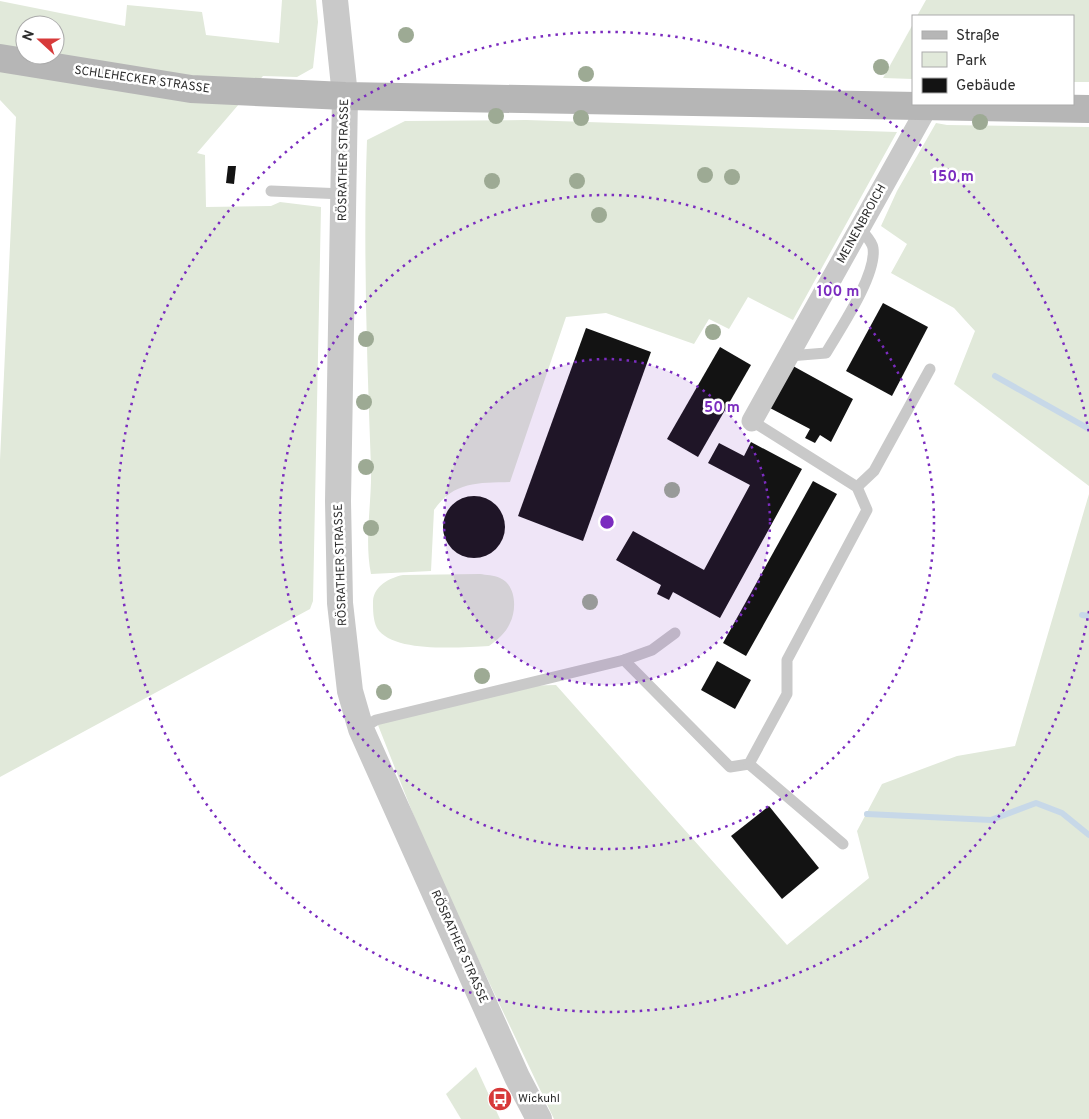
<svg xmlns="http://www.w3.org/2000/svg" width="1089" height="1119" font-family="Overpass,sans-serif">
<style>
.green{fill:#e1e9da;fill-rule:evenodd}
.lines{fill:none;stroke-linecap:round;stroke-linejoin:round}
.stream{stroke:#c7d8e8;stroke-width:6}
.building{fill:#131313}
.service{stroke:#c9c9c9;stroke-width:11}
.minor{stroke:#c9c9c9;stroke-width:21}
.tertiary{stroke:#c9c9c9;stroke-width:26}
.secondary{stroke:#b6b6b6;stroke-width:28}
.tree{fill:#9daa94}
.ring{fill:none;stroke:#7b2cbf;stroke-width:2.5;stroke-dasharray:2.5 5}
.labels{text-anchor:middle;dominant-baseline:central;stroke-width:5;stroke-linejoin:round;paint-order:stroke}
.street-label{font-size:12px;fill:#2c2c2c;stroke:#fff}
.poi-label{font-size:12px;fill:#2c2c2c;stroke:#fff;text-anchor:start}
.centre{fill:#7b2cbf;stroke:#fff;stroke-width:2.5}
.ring-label{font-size:15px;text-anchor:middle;font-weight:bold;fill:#7b2cbf;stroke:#fff;stroke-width:5;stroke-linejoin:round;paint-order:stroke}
</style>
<rect width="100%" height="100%" fill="#fff"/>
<g class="green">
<path d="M282,0h34l2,22 -5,46 -16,9 -34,-1 -66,77 8,2 1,52 65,-1 9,-4 41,5 -8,394 -3,8 -310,168v-317l16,-343 -16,-17v-99l125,25 2,-21 75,7 4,23 73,8zM25,25h30v30h-30z"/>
<polygon points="926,0 1089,0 1089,82 1073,82 1073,16 917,16"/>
<polygon points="913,24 913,79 883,78"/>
<path d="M526,120l371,12 -104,188 -45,-23 -19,32 -20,-10 -15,25 -88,-31 -40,4 -56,165c-32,1 -56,-1 -76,28l-3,61 -60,3c-7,-35 1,-71 0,-106 -4,-110 -8,-219 -4,-328l38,-19z"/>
<polygon points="936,123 947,125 1089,127 1089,486 954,384 975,331 954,308 891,273 907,244 881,226 897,191"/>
<polygon points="1089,494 1089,1119 554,1119 432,862 376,720 519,686 556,685 787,945 869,878 857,831 882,784 957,756 1015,746"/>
<path d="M480,574c6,1 14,1 20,4 16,7 17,31 10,45 -4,10 -13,17 -21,23 -26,1 -96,8 -112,-18 -4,-8 -4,-18 -4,-27 1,-15 16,-23 30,-26z"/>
<polygon points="476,1067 500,1119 461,1119 446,1094"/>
</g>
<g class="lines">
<g class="stream">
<polyline points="995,376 1089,429"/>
<polyline points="1082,615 1089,616"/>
<polyline points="867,814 991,820 1036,803 1062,813 1089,835"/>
</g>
</g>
<g class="building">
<polygon points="228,166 236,166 234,184 226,183"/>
<polygon points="883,303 928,327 892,396 846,371"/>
<polygon points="586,328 651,352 583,541 518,516"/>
<polygon points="720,347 751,365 698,457 667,439"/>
<polygon points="793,366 853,399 831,442 820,435 815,443 805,438 810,429 770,408"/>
<polygon points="751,442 802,469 720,618 673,592 669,600 657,594 661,585 616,560 633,531 704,570 750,485 708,463 719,443 744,456"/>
<polygon points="813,481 837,494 746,656 723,643"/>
<circle cx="474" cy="527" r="31"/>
<polygon points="717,661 751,680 735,709 701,690"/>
<polygon points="769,806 819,868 782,899 731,836"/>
</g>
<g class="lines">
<g class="service">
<polyline points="271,191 344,194"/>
<path d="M789,356l37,-3c14,-24 51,-78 47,-105 -1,-7 -9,-14 -13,-20"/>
<polyline points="857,487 874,471 930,369"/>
<polyline points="624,660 730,767 749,764 787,694 787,660 867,510 857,487 752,421"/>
<polyline points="361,729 376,720 624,660 652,650 675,633"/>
<polyline points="749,764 843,844"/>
</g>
<polyline class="minor" points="752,421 928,106"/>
<polyline class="tertiary" points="335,0 345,96 338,501 340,603 350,691 361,729 517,1077 539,1119"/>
<polyline class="secondary" points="0,58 191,89 345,96 1089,109"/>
</g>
<g class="tree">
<circle cx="406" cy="35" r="8"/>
<circle cx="881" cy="67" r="8"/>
<circle cx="586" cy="74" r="8"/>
<circle cx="496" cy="116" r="8"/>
<circle cx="581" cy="118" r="8"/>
<circle cx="980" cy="122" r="8"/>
<circle cx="705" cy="175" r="8"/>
<circle cx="732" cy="177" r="8"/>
<circle cx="492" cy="181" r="8"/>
<circle cx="577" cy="181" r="8"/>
<circle cx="599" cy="215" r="8"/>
<circle cx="713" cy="332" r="8"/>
<circle cx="366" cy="339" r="8"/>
<circle cx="364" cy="402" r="8"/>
<circle cx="366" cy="467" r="8"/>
<circle cx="672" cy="490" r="8"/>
<circle cx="371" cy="528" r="8"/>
<circle cx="590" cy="602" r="8"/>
<circle cx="482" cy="676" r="8"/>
<circle cx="384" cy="692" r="8"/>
</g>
<circle cx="607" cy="522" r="163" fill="#7b2cbf" fill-opacity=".12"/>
<g class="ring">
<circle cx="607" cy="522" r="163"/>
<circle cx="607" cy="522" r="327"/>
<path d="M1089 611A490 490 0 1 1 1089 433"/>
</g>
<defs>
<g id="bus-disc" transform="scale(1.25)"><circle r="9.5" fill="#d73a3a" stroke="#fff"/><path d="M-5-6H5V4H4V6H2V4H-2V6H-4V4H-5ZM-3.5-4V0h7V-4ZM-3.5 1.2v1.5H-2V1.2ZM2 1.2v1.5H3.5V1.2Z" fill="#fff"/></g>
</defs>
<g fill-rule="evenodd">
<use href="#bus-disc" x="500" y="1099"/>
</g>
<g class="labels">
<g class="street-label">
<text transform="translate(142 80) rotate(8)">SCHLEHECKER STRASSE</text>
<text transform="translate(344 160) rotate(-89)">RÖSRATHER STRASSE</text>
<text transform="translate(862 224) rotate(-61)">MEINENBROICH</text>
<text transform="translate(341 565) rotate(-92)">RÖSRATHER STRASSE</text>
<text transform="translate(459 947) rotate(66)">RÖSRATHER STRASSE</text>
</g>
<g class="poi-label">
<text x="518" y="1099">Wickuhl</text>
</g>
</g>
<circle cx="607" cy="522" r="8" class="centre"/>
<g class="ring-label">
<text x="953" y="181">150 m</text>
<text x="838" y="296">100 m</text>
<text x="722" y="412">50 m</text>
</g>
<rect x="912" y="15" width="162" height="90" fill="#ffffff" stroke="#ababab"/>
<rect x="922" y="31" width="25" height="8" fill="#b6b6b6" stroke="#ababab"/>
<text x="956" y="40" font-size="15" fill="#2c2c2c">Straße</text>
<rect x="922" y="52" width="25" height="15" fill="#e1e9da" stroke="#ababab"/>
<text x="956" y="65" font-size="15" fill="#2c2c2c">Park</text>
<rect x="922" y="78" width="25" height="15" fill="#131313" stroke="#ababab"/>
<text x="956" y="90" font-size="15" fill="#2c2c2c">Gebäude</text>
<g transform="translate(40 40) rotate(291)"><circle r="24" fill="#ffffff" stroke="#ababab"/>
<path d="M0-4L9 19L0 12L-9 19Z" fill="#d73a3a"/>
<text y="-8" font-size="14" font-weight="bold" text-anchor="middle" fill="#2c2c2c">N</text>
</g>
</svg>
